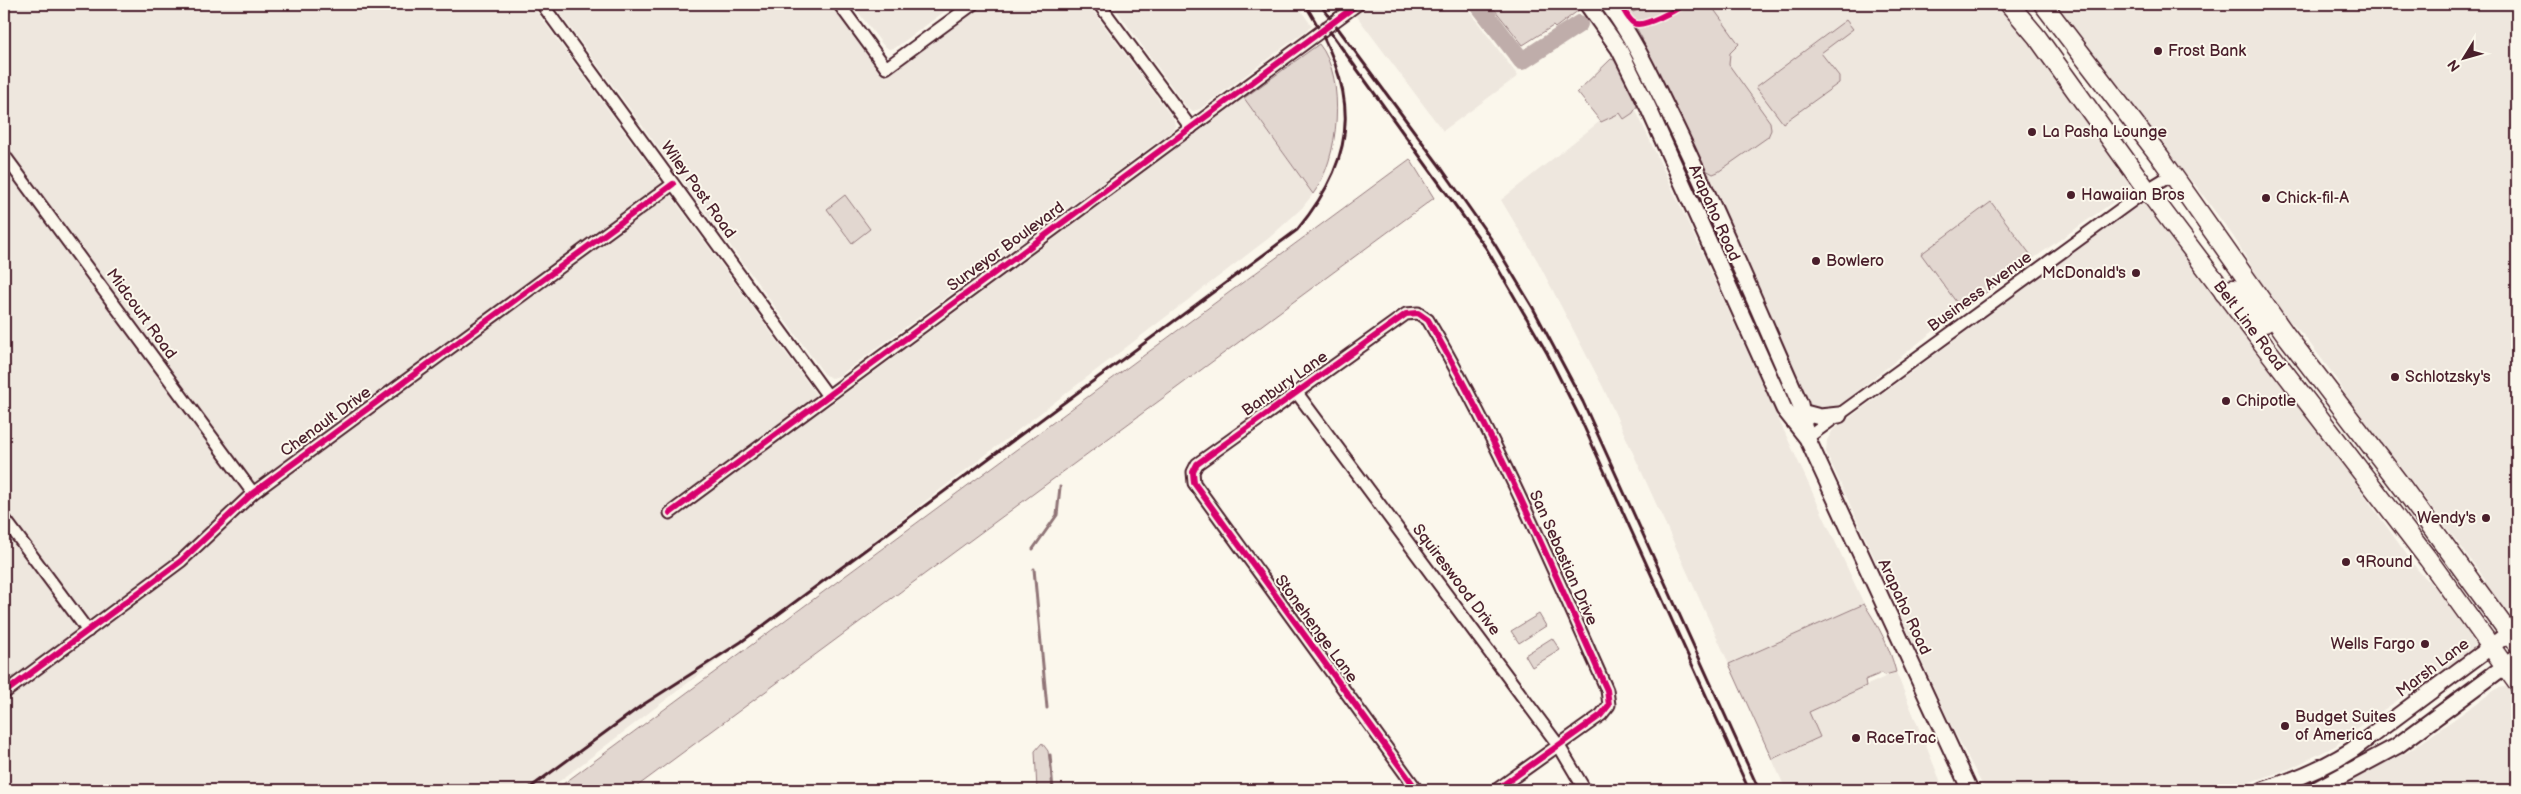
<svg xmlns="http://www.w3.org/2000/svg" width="2521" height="794" font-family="'Balsamiq Sans',sans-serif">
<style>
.built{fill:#eee7de}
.green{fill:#e2d7d0;stroke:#967b7e}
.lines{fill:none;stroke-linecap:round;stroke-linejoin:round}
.stream{stroke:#907477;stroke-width:3}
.river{stroke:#bfadaa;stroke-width:18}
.street-casing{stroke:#4a1f2b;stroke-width:15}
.secondary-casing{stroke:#4a1f2b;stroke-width:19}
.primary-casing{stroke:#4a1f2b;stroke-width:21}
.street{stroke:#fbf7ec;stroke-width:11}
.secondary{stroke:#fbf7ec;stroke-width:15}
.primary{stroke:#fbf7ec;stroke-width:18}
.rail{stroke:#4a1f2b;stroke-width:3}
.cycleway-casing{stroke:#fbf7ec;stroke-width:9}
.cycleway{stroke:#d6006c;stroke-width:6}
.poi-dot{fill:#4a1f2b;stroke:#fbf7ec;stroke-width:2}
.labels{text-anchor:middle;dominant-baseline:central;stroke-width:4;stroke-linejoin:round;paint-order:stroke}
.poi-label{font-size:16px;fill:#4a1f2b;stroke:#fbf7ec;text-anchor:start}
.street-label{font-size:16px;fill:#4a1f2b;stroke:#fbf7ec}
</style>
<rect width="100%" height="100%" fill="#fbf7ec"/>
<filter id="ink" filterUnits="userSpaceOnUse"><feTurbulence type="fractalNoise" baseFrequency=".02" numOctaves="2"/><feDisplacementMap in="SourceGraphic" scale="10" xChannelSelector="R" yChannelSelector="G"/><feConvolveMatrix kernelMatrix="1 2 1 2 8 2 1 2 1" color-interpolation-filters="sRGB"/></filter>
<g filter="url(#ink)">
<g class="built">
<polygon points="4,4 531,4 826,408 1244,98 1313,194 1302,208 1269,238 548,790 4,790"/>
<polygon points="553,4 832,4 886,77 984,4 1088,4 1174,120 1175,126 1172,131 839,376 832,378 825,375"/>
<polygon points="852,4 955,4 895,48 889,49 883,45"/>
<polygon points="1112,4 1296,4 1312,26 1200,109 1193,111 1187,108"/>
<polygon points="1371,4 1464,4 1518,76 1443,131 1356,15"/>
<polygon points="1615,4 2001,4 2124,173 2129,185 2123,195 1954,315 1842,403 1829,409 1815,409 1806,404"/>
<polygon points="2055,4 2517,4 2517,610 2503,611 2485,584 2485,579 2396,460 2373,438 2333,374 2305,337 2277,308 2233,236 2197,187 2165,152"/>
<polygon points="1634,106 1864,604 1729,664 1603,387 1537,260 1501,200 1604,118"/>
<polygon points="2141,203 2152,204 2168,233 2320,433 2417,569 2444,597 2472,635 2475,644 2470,651 2348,734 2335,746 2289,769 2226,790 1985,790 1950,723 1826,452 1827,440 1833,430"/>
<polygon points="1896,672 1944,790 1786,790 1772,759 1820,737 1808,712"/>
<polygon points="2506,687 2517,697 2517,790 2329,790 2408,752 2498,688"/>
</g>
<g class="green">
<polygon points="1490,4 1580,4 1583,7 1555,28 1553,26 1523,45"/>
<polygon points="1615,4 1618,4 1635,27 1671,15 1688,4 1710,4 1739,44 1730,53 1729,65 1770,122 1771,130 1768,137 1718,172 1713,174 1706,170 1704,171 1641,42 1643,40 1637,29 1631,27"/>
<polygon points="1622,4 1629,4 1633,12 1653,4 1680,4 1665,13 1637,22"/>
<polygon points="1846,20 1853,29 1821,53 1839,76 1839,83 1783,123 1756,87"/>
<path d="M1319,44c28,34 20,116 -6,150l-69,-96z"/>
<polygon points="1611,59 1618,61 1637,106 1633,113 1624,119 1620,113 1601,122 1577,92"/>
<polygon points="1410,159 1434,198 632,790 555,790"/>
<polygon points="845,195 870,229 852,243 827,209"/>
<polygon points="1991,202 2033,258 1962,310 1921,254"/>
<path d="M1864,604c14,21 26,43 32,68l-11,3 -3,-2 -17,7 1,6 -57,26 11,25 -48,22 -43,-95z"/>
<polygon points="1539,614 1546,626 1519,643 1511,631"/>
<polygon points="1552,638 1560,650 1532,667 1525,655"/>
<polygon points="1042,743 1048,751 1053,790 1037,790 1035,751"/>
</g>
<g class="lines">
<g class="stream">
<polyline points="1033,549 1057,515 1060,487"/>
<polyline points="1034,569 1047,708"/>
<polyline points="1050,755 1053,790"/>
</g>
<polyline class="river" points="1478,4 1522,61 1579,24"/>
<g class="street-casing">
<g id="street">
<polyline points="542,4 828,396"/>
<polyline points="839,4 886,68 973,4"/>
<polyline points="1099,4 1191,128"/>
<polyline points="4,155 253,493"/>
<polyline points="1297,393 1559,746 1585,790"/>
<polyline points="1807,438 2147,190 2173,174"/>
<polyline points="670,513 1358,4"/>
<polyline points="4,518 88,631"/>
<polyline points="4,693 181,561 253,493 673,184"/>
<path d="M1417,790l-223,-307 -1,-11 4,-8 209,-150 12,-1 10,7c69,118 123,245 179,370l2,15 -8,10 -105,75"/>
</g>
</g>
<g class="secondary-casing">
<g id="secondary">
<polyline points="1587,4 1619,49 1648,107 1784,409 1807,438 1970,790"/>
<path d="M1608,4c28,37 47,81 68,123 44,91 83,184 124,277l6,31"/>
<polyline points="1801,412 1820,417 1839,415"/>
<path d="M2263,790c32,-10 61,-22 89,-40l165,-123"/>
<polyline points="2315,790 2397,746 2517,657"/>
</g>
</g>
<g class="primary-casing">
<g id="primary">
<polyline points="2009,4 2037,37 2147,190 2266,348 2428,559 2517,683"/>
<polyline points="2043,4 2161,158 2286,335 2403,488 2517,644"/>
<polyline points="2224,293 2232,289 2238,290 2265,323"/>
</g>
</g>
<use href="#street" class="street"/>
<use href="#secondary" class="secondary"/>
<use href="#primary" class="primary"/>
<g class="rail">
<polyline points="1320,4 1442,169 1494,243 1533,308 1583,402 1759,790"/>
<polyline points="1323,22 1486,248 1547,353 1581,420 1749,790"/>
<path d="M527,790l114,-84 100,-64 556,-412c66,-81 60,-141 8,-226"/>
</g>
<g class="cycleway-casing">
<g id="cycleway">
<path d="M1620,4c4,5 8,16 14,19 8,6 43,-14 51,-19"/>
<polyline points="670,513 1358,4"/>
<polyline points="4,693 181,561 253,493 673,184"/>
<path d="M1417,790l-223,-307 -1,-11 4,-8 209,-150 12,-1 10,7c69,118 123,245 179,370l2,15 -8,10 -105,75"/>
</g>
</g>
<use href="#cycleway" class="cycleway"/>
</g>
</g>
<g class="poi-dot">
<circle cx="2158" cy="51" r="5"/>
<circle cx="2032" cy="132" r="5"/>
<circle cx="2071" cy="195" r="5"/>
<circle cx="2266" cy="198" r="5"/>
<circle cx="1816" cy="261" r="5"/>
<circle cx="2136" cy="273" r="5"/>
<circle cx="2395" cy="377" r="5"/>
<circle cx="2226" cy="401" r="5"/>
<circle cx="2486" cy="518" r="5"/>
<circle cx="2346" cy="562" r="5"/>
<circle cx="2425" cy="644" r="5"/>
<circle cx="2285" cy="726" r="5"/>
<circle cx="1856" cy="738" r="5"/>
</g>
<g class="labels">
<g class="poi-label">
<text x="2168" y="51">Frost Bank</text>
<text x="2042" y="132">La Pasha Lounge</text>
<text x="2081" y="195">Hawaiian Bros</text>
<text x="2276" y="198">Chick-fil-A</text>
<text x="1826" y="261">Bowlero</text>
<text x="2126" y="273" text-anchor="end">McDonald's</text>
<text x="2405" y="377">Schlotzsky's</text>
<text x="2236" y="401">Chipotle</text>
<text x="2476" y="518" text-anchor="end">Wendy's</text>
<text x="2356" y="562">9Round</text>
<text x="2415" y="644" text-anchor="end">Wells Fargo</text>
<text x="2295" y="717">Budget Suites<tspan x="2295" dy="18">of America</tspan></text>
<text x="1866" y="738">RaceTrac</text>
</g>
<g class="street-label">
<text transform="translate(698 190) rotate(54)">Wiley Post Road</text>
<text transform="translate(1714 213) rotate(66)">Arapaho Road</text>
<text transform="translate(1006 247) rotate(-36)">Surveyor Boulevard</text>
<text transform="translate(1980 292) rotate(-36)">Business Avenue</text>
<text transform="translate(141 314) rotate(54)">Midcourt Road</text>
<text transform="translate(2249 326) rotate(53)">Belt Line Road</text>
<text transform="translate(1285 384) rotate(-35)">Banbury Lane</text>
<text transform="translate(326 422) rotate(-36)">Chenault Drive</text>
<text transform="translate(1563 558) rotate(66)">San Sebastian Drive</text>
<text transform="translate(1456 580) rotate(53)">Squireswood Drive</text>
<text transform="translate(1904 607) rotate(65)">Arapaho Road</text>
<text transform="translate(1316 629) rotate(54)">Stonehenge Lane</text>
<text transform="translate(2433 668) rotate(-37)">Marsh Lane</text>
</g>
</g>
<rect width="2521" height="794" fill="none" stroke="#fbf7ec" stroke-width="20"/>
<rect x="10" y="10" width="2501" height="774" fill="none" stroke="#4a1f2b" stroke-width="2" filter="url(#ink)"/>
<g transform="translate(2464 58) rotate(233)" stroke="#fbf7ec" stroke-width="4" paint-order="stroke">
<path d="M0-4L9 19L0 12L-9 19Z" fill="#4a1f2b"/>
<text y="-8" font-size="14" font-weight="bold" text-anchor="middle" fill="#4a1f2b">N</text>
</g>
</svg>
